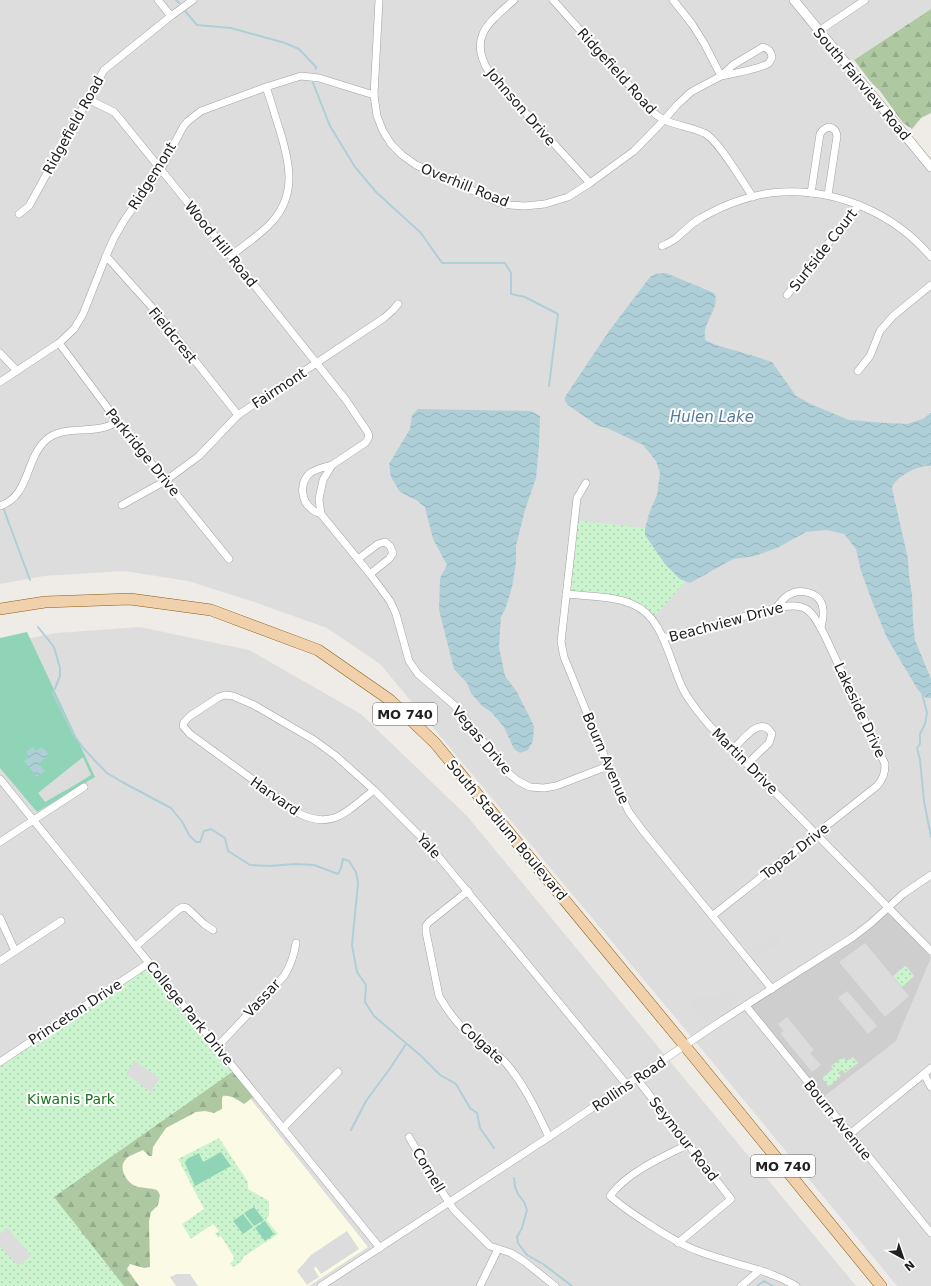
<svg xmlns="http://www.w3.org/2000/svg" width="931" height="1286" font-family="'DejaVu Sans',sans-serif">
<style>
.residential{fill:#dedddd}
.education{fill:#fbfbe5}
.religious{fill:#cecece}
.forest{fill:url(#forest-firs)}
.park{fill:url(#park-dots)}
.pitch{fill:#90d4b8}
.parking{fill:#dcdcdc}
.water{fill:url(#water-waves)}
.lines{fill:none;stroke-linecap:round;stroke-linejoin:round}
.stream{stroke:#aecfd7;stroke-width:2}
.minor-casing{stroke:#a1a1a1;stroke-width:8}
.tertiary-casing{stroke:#a1a1a1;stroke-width:10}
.primary-casing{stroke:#895e13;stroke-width:12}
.minor{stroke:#fff;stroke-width:7}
.tertiary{stroke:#fff;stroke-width:9}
.primary{stroke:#f1d1ab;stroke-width:11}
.labels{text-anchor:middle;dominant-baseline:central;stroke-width:4;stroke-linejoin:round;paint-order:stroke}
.shield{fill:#fff;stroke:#636363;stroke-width:1}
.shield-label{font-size:13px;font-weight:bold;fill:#202020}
.street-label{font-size:14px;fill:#202020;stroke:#fff}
.park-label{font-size:14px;fill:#1a721f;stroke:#fff}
.water-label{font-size:15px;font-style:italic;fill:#547a9d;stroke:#fff}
</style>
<defs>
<pattern id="forest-firs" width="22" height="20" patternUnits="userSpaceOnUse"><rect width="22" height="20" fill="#aec9a2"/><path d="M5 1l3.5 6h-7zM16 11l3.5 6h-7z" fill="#95ac8b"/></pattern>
<pattern id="park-dots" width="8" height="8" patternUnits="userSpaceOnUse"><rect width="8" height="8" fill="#cbf3cd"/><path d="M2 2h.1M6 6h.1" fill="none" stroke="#aed0b0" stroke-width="1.8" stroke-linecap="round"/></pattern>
<pattern id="water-waves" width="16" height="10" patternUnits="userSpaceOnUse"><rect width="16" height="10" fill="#aecfd7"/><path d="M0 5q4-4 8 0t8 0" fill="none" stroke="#95b1b8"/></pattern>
</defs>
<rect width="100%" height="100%" fill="#efece8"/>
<g class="residential">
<polygon points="0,0 931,0 931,9 846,65 931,171 931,957 887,907 896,1041 931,958 931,1286 897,1286 695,1041 380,664 327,628 251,601 188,581 124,571 44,576 0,584"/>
<polygon points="140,627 249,650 361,714 467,816 856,1286 0,1286 0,644 56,633"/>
</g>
<polygon class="education" points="230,1073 368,1247 309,1286 124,1286 53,1197"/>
<polygon class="religious" points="887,907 931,957 931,958 896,1041 818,1101 743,1007 868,924"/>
<g class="forest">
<polygon points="931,9 931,113 921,118 912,129 903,123 880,91 870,81 854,60"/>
<path d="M149,963l107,132 -12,9c-7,-4 -12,-9 -21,-8l-1,2v11l-8,4 -9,-2 -9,1 -30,16 -13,19 -1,9h-3l-6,-6c-5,3 -14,5 -17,9 -9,9 1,25 12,28 6,1 12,1 19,3l3,5 -2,10 -7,7 -2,9 1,46 -6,1 -14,-4 -3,5 12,17h-139z"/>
</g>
<g class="park">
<polygon points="575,520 645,528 645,535 650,542 680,579 686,581 653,618 633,603 566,593"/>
<polygon points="149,963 235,1070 54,1197 124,1286 0,1286 0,1062"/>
<polygon points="905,966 907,967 914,976 902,987 893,976"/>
<polygon points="843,1057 846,1061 853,1057 858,1063 845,1073 842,1070 838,1073 841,1076 829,1087 822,1078 833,1069 831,1066"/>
<polygon points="219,1138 248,1182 248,1189 269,1201 269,1216 266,1219 278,1234 243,1257 241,1262 233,1267 230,1263 233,1261 234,1257 221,1236 218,1238 215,1233 219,1231 213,1224 191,1239 182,1224 204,1209 178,1159"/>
</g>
<g class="pitch">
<polygon points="27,632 95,777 37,812 0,768 0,638"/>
<polygon points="221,1152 231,1166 195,1186 185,1163 187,1159 199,1153 203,1162"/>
<polygon points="254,1207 264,1220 254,1226 244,1213"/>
<polygon points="243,1214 253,1227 243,1234 233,1221"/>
<polygon points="265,1221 274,1234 265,1241 255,1228"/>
</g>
<g class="parking">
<polygon points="83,757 91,775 75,785 45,802 38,793"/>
<polygon points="777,932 783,941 757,959 751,950"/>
<polygon points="865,943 909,996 885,1017 839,962"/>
<polygon points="723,989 746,993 705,1021 689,1002 694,998 694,996 703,997 703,996 722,998"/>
<polygon points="847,991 877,1026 868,1034 838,998"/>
<polygon points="787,1017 814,1050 810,1053 821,1065 812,1072 780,1033 784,1031 778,1024"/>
<polygon points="134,1061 160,1078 151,1092 126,1074"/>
<polygon points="7,1228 31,1255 18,1266 0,1246 0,1234"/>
<polygon points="347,1231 359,1249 321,1274 316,1267 315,1267 314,1269 319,1277 307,1285 297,1271 311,1255"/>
<polygon points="177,1274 190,1274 198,1286 176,1286 170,1277"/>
</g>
<g class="water">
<path d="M666,273l48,20c6,11 -5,23 -8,34 -2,4 -1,8 -1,13l11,5 38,11 18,6 24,34 17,9 36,15 37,3 21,1 16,-5 8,-6v53c-11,-2 -36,11 -39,22l16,71 1,17 3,18 1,27 2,19 16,39v19h-5l-8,-8 -31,-52 -15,-37 -11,-30 -5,-22 -12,-15 -17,-4 -21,2 -29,16 -22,8 -22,3 -43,24 -10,-4 -15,-15 -20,-29v-7l5,-17 7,-16 3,-22 -4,-12 -13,-16 -36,-17 -9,-2 -30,-21 -3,-4v-4l44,-66 41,-54 5,-3z"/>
<polygon points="418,409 531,411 540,416 539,446 536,478 525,510 516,546 516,563 512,587 506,607 501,617 499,647 505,676 517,692 534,726 533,741 528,750 520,753 514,749 504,727 491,712 482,706 471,693 467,683 454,669 439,610 440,578 447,565 433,539 425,507 416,500 400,492 391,477 389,464 410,429 412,415"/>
<polygon points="33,747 36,751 42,747 49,755 38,764 45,771 37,777 24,761 29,756 26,752"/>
</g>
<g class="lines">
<g class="stream">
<polyline points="176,0 179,3"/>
<polyline points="185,11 197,25 231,28 285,43 299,49 316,67 316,69"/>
<polyline points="313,83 330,126 355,167 376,192 421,233 442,263 505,263 511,273 511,294 525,297 558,314 549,386"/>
<polyline points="4,510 30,580"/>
<polyline points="38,627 54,647 60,668 60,676 53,693 74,735 84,749 98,764 107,773 122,782 171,808 183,823 189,835 196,842 200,842 204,831 211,829 225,838 228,851 250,865 270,866 294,864 314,865 338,874 341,868 343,859 349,861 356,872 358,883 352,945 357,972 366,985 365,1002 374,1016 420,1055 440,1075 456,1084 470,1108 477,1113 480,1128 494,1148"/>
<polyline points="922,693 927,713 925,724 920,734 920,744 917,748 920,760 924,801 931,837"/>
<polyline points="351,1130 366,1101 391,1067 406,1044"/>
<polyline points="514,1178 515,1187 518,1194 524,1202 527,1210 522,1228 517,1237 518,1243 527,1255 543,1264 572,1286"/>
<polyline points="757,1286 764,1281 773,1286"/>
</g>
<g class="minor-casing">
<g id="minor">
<polyline points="158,0 171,16"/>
<path d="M379,0l-5,95 3,21 6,15 8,13 11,11 14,10 84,38 10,2 15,1 20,-2 23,-7 22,-14 44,-32 30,-31 13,-15 14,-13 30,-16 12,-11 30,-18c6,2 8,4 9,10 0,1 -3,6 -3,6 -8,6 -38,11 -48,13"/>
<path d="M514,0c-26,23 -47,38 -24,74l100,109"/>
<path d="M553,0l102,114c15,12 32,11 49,19 14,6 39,50 49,64"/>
<polyline points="673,0 692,24 704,43 721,76"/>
<polyline points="819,31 865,0"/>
<path d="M88,99l26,13 6,7 111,137 115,144 21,31c3,5 2,7 -2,12l-33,22 -9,15 -4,19 2,15 49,60 20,27 6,13 13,47 9,13 36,31 53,67 11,9 12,6 14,1 12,-2 52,-20"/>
<path d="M811,193l9,-59 3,-4 5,-3c6,1 8,3 9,9l-9,59"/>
<polyline points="19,214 29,206 104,70 171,16 193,0"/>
<path d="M662,246c4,-2 9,-4 13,-7 9,-7 16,-16 26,-21 24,-14 54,-25 81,-26 56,-3 113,22 149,65"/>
<polyline points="106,256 158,314 238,415"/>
<path d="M231,256c13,-11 29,-21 40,-33 26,-28 19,-59 9,-92 -5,-15 -9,-30 -14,-44"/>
<polyline points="787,295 859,205"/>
<polyline points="59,343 118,422 229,559"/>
<polyline points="0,353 17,371"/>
<polyline points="858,371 870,356 880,331 893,316 931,285"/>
<polyline points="0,382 59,343 74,329 83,314 106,256 114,238 125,219 161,169 183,127 187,122 201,111 266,87 301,76 319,78 374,95"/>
<polyline points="586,483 577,498 561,642 564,657 620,794 629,812 643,831 772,989"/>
<polyline points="122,505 165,481 199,456 238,415 384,318 393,310 398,304"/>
<path d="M0,506c30,-10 25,-47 46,-66 14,-13 37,-8 55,-12 6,-1 12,-4 17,-6"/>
<path d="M321,514c-2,-1 -6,-2 -8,-4 -12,-8 -14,-26 -4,-36 6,-5 15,-7 23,-9"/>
<polyline points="358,559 378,544 385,542 390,546 393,553 389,559 370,574"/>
<path d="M566,594c20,2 48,2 66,10 33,13 37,59 52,87 7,13 16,23 25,34l222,226"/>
<path d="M776,608c3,-4 7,-9 11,-12 13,-9 34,-4 36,13 1,6 -1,13 -2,19"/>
<path d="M663,638l113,-30c30,-6 34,0 48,26l61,130c0,10 -2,15 -8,22l-165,130"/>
<path d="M733,749c10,-9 28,-35 39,-15l-3,9 -22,21"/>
<polyline points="0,779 380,1248"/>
<path d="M374,790c-26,20 -40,40 -74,24l-110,-80 -7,-8 1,-4 6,-6 29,-19 6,-2 8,1 21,9 60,35 22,16 38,34 55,55 198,240"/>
<polyline points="0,842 84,787"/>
<path d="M468,891l-39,31 -3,4v6l13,64c8,14 21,31 33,41 10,9 22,14 32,24 20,22 32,49 45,76"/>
<polyline points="0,918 15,951"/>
<polyline points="136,946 179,909 183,907 187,908 204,924 213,930"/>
<polyline points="0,961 61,921"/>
<polyline points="746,1006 931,1233"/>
<path d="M217,1047l67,-71c7,-11 10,-20 12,-33"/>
<polyline points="0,1062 149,963"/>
<polyline points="924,1074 931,1087"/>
<polyline points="637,1079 731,1199 678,1243"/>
<polyline points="283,1128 338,1072"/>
<polyline points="850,1134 931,1068"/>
<polyline points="409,1137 428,1170 454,1210 490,1246 511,1253 525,1262 555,1286"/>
<path d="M689,1144c-26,13 -62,28 -79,52 12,11 26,20 40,29 16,10 31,20 48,26 33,13 68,17 98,35"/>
<polyline points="321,1286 549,1137 718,1023 853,937 870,924 903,894 931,875"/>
<polyline points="480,1286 498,1249"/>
<polyline points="741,1286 760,1270"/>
</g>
</g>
<g class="tertiary-casing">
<polyline id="tertiary" points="794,0 931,167"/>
</g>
<g class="primary-casing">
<polyline id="primary" points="0,609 45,602 130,599 211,610 318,650 390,700 435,743 685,1046 881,1286"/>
</g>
<use href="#minor" class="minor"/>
<use href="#tertiary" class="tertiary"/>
<use href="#primary" class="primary"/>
</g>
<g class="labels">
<g class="shield">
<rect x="373" y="703" width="64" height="22" rx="3"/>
<rect x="751" y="1155" width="64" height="22" rx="3"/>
</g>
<g class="shield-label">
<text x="405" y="714">MO 740</text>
<text x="783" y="1166">MO 740</text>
</g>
<g class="street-label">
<text transform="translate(617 71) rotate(48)">Ridgefield Road</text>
<text transform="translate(862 84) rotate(50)">South Fairview Road</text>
<text transform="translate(521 107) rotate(49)">Johnson Drive</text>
<text transform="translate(73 125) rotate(-61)">Ridgefield Road</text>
<text transform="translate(152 176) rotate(-58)">Ridgemont</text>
<text transform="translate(465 185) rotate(22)">Overhill Road</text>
<text transform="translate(221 244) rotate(51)">Wood Hill Road</text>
<text transform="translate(823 250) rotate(-52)">Surfside Court</text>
<text transform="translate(173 335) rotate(51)">Fieldcrest</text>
<text transform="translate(279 388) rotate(-33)">Fairmont</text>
<text transform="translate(143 452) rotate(51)">Parkridge Drive</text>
<text transform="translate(726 622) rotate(-15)">Beachview Drive</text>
<text transform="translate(860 710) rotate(65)">Lakeside Drive</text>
<text transform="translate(482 740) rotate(50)">Vegas Drive</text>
<text transform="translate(606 758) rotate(67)">Bourn Avenue</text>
<text transform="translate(745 761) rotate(45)">Martin Drive</text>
<text transform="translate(275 796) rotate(35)">Harvard</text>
<text transform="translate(507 830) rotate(50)">South Stadium Boulevard</text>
<text transform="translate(429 846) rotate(48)">Yale</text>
<text transform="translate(795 851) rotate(-38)">Topaz Drive</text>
<text transform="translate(262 998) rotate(-47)">Vassar</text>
<text transform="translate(75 1012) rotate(-33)">Princeton Drive</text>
<text transform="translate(190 1013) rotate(51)">College Park Drive</text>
<text transform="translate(482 1043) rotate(42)">Colgate</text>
<text transform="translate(629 1084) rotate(-34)">Rollins Road</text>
<text transform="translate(838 1120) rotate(51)">Bourn Avenue</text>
<text transform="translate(684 1139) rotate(52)">Seymour Road</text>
<text transform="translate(429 1170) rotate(59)">Cornell</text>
</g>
<g class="park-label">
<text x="71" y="1099">Kiwanis Park</text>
</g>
<g class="water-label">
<text x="712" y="417">Hulen Lake</text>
</g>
</g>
<g transform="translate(903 1258) rotate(140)" stroke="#ffffff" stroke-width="3" paint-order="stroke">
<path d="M0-3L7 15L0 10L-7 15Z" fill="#202020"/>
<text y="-6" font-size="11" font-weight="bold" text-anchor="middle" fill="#202020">N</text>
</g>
</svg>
